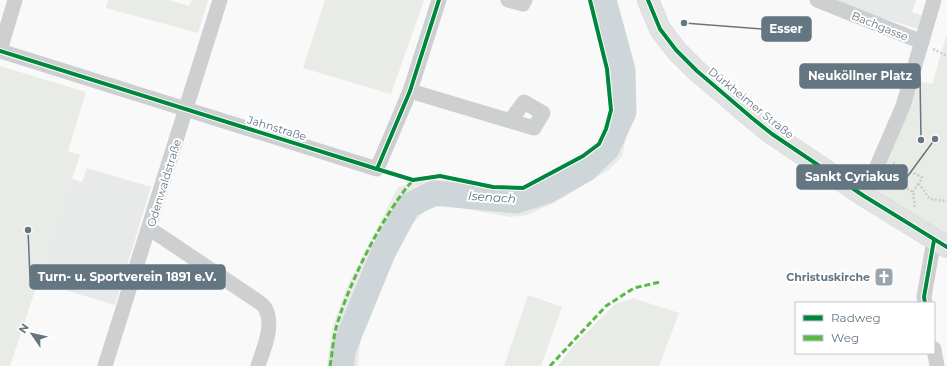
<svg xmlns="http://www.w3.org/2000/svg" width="947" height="366" font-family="Montserrat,sans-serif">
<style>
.built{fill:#e8e9e9}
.green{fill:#e8ebe6}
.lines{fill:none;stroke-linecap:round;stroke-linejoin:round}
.river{stroke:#ced6d9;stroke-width:25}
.secondary-casing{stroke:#d5d6d7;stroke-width:22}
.path{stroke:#cbcccd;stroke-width:2.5;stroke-dasharray:2 2;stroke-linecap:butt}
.minor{stroke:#cecfd0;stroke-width:15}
.secondary{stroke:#e1e2e2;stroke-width:21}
.quiet{stroke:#58b947;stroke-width:3;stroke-dasharray:6 3;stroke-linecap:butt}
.cycleway-casing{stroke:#fff;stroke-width:6}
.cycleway{stroke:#00873e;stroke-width:4}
.labels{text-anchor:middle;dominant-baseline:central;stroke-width:4;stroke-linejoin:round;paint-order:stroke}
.street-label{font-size:11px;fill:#657683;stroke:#fff}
.poi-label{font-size:11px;font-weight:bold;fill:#657683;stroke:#fff;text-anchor:end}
.water-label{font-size:12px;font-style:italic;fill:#60757c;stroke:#fff}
.leader{fill:none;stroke:#657683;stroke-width:1.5}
.callout-dot{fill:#657683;stroke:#fff;stroke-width:1.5}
.callout{fill:#657683;stroke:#657683;stroke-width:1.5}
.callout-label{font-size:12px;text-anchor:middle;font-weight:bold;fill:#fff}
</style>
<rect width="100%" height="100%" fill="#f9f9f9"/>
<g class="built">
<polygon points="837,0 916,0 912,12 922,15 918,29 879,17"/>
<polygon points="87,168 151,187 115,305 38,282 72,179 82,182"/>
</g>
<g class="green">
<polygon points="108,0 169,0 189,6 192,0 208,0 198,33 106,8"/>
<polygon points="325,0 424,0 391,94 303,68"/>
<polygon points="596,0 611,0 631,80 630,121 622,156 610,169 556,202 528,215 510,217 445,205 428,209 414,222 403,239 366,318 360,344 358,366 327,366 332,328 346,289 398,187 427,180 445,180 473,188 520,195 550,181 590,157 609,140 618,108 609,44"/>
<polygon points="947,34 947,234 874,191 918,81 932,84"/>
<polygon points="0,66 86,92 68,151 80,155 10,366 0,366"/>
<polygon points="528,295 562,307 541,366 504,366"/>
<polygon points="633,298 679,313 659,366 558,366 573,346 615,304"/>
</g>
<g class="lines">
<polyline class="river" points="341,366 344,348 383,253 408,206 434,193 516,201 547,191 586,169 607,149 624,112 623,70 604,0"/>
<g class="secondary-casing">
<polyline id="secondary" points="648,0 660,29 676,50 697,71 752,118 772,134 864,196 947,247"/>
</g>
<g class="path">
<polyline points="933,49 947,56"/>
<polyline points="893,163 903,168 896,183 913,192 915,207"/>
<polyline points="903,168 922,177 919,184 930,199 947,201"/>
<polyline points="913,192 918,184"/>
</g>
<g class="minor">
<polyline points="508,0 523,4 525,0"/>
<polyline points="817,0 922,42"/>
<polyline points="0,50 15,0"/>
<polyline points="0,51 377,169 410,91 439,0"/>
<polyline points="410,91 534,128 543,113 524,102 510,121"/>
<polyline points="864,196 903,106 934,0"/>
<path d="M150,229l106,71c3,2 8,5 9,8 10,17 -2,42 -7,58"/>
<polyline points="925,303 924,297 934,240"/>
<polyline points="934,349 937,366"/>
<polyline points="105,366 220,0"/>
</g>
<use href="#secondary" class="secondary"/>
<g class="quiet">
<path d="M330,366c2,-11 3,-23 5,-34 11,-44 48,-118 78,-152"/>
<polyline points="550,366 606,306 634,288 660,282"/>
</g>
<g class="cycleway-casing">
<g id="cycleway">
<polyline points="648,0 660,29 676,50 697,71 752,118 772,134 864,196 947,247"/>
<polyline points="0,51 377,169 410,91 439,0"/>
<polyline points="377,169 413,180 440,176 493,187 523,188 583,156 599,144 606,129 611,110 607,69 590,0"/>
<polyline points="925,303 924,297 934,240"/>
</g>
</g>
<use href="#cycleway" class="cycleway"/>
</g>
<defs>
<g id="church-square" transform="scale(1)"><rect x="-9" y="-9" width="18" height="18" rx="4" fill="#99a4ac" stroke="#fff"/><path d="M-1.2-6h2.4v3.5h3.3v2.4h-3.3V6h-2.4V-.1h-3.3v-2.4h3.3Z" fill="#fff"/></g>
</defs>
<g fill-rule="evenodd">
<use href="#church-square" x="884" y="277"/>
</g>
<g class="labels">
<g class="street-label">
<text transform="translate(880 26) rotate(22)">Bachgasse</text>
<text transform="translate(751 103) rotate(39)">Dürkheimer Straße</text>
<text transform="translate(277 128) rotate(17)">Jahnstraße</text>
<text transform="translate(164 183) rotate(-73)">Odenwaldstraße</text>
</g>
<g class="poi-label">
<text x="870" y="277">Christuskirche</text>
</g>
<g class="water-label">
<text transform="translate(492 197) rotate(4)">Isenach</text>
</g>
</g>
<path class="leader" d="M684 23L762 29M921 140L920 76M935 139L907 177M28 230L30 277"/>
<g class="callout-dot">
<circle cx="684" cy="23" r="4"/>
<circle cx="921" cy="140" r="4"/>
<circle cx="935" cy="139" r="4"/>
<circle cx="28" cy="230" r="4"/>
</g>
<g class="callout">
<rect x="762" y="17" width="49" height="24" rx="4"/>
<rect x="800" y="64" width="120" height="24" rx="4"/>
<rect x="797" y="165" width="110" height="24" rx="4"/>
<rect x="30" y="265" width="195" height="24" rx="4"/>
</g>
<g class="callout-label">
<text x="786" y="33">Esser</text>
<text x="860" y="80">Neuköllner Platz</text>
<text x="852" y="181">Sankt Cyriakus</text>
<text x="127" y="281">Turn- u. Sportverein 1891 e.V.</text>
</g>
<rect x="795" y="302" width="140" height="52" fill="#ffffff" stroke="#c1c8cd"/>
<rect x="803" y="315" width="20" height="6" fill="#00873e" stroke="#c1c8cd"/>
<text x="831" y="322" font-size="12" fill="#657683">Radweg</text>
<rect x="803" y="335" width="20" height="6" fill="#58b947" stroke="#c1c8cd"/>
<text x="831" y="342" font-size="12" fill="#657683">Weg</text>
<g transform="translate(32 334) rotate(304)" stroke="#ffffff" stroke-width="3" paint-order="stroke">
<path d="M0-3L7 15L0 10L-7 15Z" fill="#657683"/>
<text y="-6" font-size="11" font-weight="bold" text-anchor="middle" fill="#657683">N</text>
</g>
</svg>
